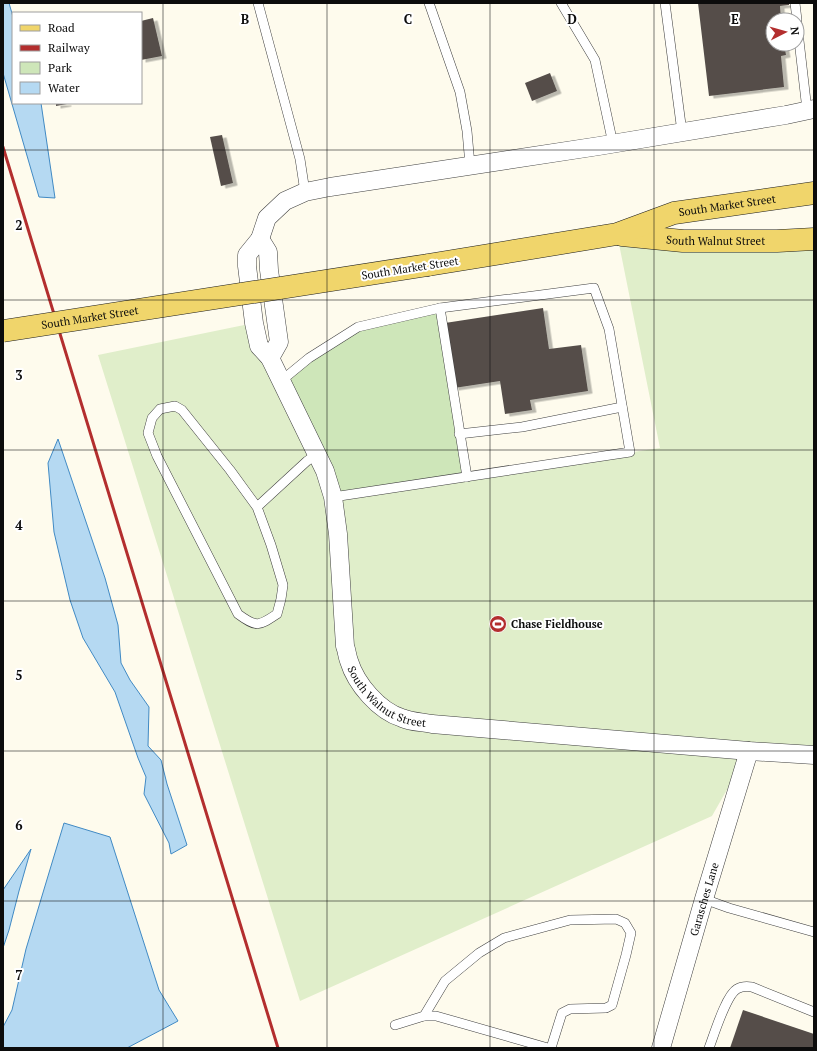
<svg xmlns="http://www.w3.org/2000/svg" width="817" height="1051" font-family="'PT Serif',serif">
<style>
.green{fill:#cee6b9}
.pitch{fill:#e0eeca}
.water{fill:#b5d9f2;stroke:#418ac4}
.building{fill:#544e4a;filter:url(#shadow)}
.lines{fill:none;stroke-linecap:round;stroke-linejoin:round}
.service-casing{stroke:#3f3f3f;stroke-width:10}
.minor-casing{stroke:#3f3f3f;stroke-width:19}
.primary-casing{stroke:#1d1d1d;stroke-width:23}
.service{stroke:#fff;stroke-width:9}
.minor{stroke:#fff;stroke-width:18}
.primary{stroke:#f0d56b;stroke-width:22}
.rail{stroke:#b32e2e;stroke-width:3}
.primary-bridge-casing{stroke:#1d1d1d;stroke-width:23;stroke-linecap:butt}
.primary-bridge{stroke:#f0d56b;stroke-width:22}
.grid{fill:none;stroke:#0c0c0c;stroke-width:1;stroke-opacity:0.55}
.labels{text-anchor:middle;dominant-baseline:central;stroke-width:4;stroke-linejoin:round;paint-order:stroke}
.street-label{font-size:11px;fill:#0c0c0c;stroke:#fff}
.poi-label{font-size:11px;font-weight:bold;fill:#0c0c0c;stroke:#fff;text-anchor:start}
.grid-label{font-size:13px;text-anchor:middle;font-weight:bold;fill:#0c0c0c;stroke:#fff;stroke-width:4;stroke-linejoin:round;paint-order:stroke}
</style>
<defs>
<filter id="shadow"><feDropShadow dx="4.5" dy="2.5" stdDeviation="0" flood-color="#0004"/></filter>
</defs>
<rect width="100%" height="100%" fill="#fefbed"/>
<polygon class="green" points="440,308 467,477 333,497 281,381 358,327"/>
<polygon class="pitch" points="617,234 814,239 814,755 749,751 712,816 300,1001 98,355 254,323 333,497 660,448"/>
<g class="water">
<polygon points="3,3 9,3 13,17 13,103 41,103 55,198 39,197 3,73"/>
<polygon points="58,439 105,578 118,625 121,663 130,680 149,707 148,746 161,760 167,784 187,845 171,854 169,843 144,794 146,777 138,758 115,692 83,638 70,600 54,532 48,463"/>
<polygon points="64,823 110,837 159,990 178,1021 127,1048 3,1048 3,1027 12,1010 26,949"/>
<polygon points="31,849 19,891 9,930 3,948 3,890"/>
</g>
<g class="building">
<polygon points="698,3 789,3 789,5 780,6 781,20 773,20 773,44 784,44 786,55 781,56 784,87 709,96"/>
<polygon points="153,18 162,56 141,60 141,21"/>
<polygon points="550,73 557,91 532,101 525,83"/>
<polygon points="56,103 67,103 67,104 56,106"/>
<polygon points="222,135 233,183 221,186 210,137"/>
<polygon points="543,308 549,349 581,345 588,391 530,400 532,410 505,414 500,381 454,388 445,323"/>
<polygon points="743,1010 814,1034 814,1048 730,1048"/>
</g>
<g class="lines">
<g class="service-casing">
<g id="service">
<polyline points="258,3 300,159 305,192"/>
<polyline points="429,3 460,92 467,131 470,165"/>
<polyline points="561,3 595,60 613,144"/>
<polyline points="665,3 682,132"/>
<polyline points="795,3 797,20"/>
<polyline points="797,23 807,110"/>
<polyline points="440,308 467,477"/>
<polyline points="281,381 309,358 358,327 440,308 594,288 609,329 630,452 333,497"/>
<polyline points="459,434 522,427 622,407"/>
<path d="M257,507l-27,-37 -48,-60 -7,-4 -15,3 -8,9 -4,15 9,23 81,158c19,14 21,12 39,0l4,-15 2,-14 -12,-40 -14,-38 50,-46 10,-7"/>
<polyline points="704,899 729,908 814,932"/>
<polyline points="424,1016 445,981 479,953 504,938 570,920 616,919 625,923 631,933 626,955 612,1005 606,1008 570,1009 562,1013 551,1048"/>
<polyline points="395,1025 424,1016 436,1016 548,1048"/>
<path d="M709,1048c5,-13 17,-53 28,-59 5,-3 9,-3 15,-2l62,25"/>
</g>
</g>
<g class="minor-casing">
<g id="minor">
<path id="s1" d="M814,109l-28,6 -187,31 -269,41 -25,5 -20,9 -18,17 -7,21 -13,16v11l7,57 5,23 11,12 55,113 8,26 5,37 7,112c2,5 2,10 4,15 7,23 30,50 53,57 9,4 20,4 30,6l317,27 65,4"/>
<polyline points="260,239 268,252 269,270 279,342 270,358"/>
<path id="s2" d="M661,1048l43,-149 45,-148"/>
</g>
</g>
<g class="primary-casing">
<g id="primary">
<path id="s3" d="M622,235l61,6h94l37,-2"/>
<path id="s4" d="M428,265l189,-31 57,-21 140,-20"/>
</g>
</g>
<use href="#service" class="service"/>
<use href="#minor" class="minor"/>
<use href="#primary" class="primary"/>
<polyline class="rail" points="3,147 278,1048"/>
<g class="primary-bridge-casing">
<g id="primary-bridge">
<path id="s5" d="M3,331l425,-66"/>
</g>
</g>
<use href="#primary-bridge" class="primary-bridge"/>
</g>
<path class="grid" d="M163,3v1045M327,3v1045M490,3v1045M654,3v1045M3,150h811M3,300h811M3,450h811M3,601h811M3,751h811M3,901h811"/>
<defs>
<g id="stadium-disc" transform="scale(0.9)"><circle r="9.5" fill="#b32e2e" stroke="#fff"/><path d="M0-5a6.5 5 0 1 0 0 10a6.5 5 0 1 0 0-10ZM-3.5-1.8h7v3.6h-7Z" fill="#fff"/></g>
</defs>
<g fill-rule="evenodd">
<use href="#stadium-disc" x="498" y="624"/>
</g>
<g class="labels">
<g class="street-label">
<text stroke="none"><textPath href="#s4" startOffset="306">South Market Street</textPath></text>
<text stroke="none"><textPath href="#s3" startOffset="94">South Walnut Street</textPath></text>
<text transform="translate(410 268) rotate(-9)">South Market Street</text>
<text stroke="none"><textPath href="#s5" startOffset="88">South Market Street</textPath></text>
<text stroke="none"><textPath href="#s1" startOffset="1087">South Walnut Street</textPath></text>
<text stroke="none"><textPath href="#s2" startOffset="155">Garasches Lane</textPath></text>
</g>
<g class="poi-label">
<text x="511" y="624">Chase Fieldhouse</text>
</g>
</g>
<g class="grid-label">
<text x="245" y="24">B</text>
<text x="408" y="24">C</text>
<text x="572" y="24">D</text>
<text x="735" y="24">E</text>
<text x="19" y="230">2</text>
<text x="19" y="380">3</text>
<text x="19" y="530">4</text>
<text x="19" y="680">5</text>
<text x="19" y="830">6</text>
<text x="19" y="980">7</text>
</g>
<rect width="817" height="1051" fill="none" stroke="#0c0c0c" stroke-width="8"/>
<rect x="12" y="12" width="130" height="92" fill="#ffffff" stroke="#9e9e9e"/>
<rect x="20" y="25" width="20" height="6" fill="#f0d56b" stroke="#9e9e9e"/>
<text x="48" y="32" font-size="12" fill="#0c0c0c">Road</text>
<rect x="20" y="45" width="20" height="6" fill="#b32e2e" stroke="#9e9e9e"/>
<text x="48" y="52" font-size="12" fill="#0c0c0c">Railway</text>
<rect x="20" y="62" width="20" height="12" fill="#cee6b9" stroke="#9e9e9e"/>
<text x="48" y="72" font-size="12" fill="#0c0c0c">Park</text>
<rect x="20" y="82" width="20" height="12" fill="#b5d9f2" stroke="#9e9e9e"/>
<text x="48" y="92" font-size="12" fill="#0c0c0c">Water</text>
<g transform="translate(785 32) rotate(84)"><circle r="19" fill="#ffffff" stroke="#9e9e9e"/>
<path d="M0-3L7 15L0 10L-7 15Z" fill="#b32e2e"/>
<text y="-6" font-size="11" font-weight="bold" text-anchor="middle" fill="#0c0c0c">N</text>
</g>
</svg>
